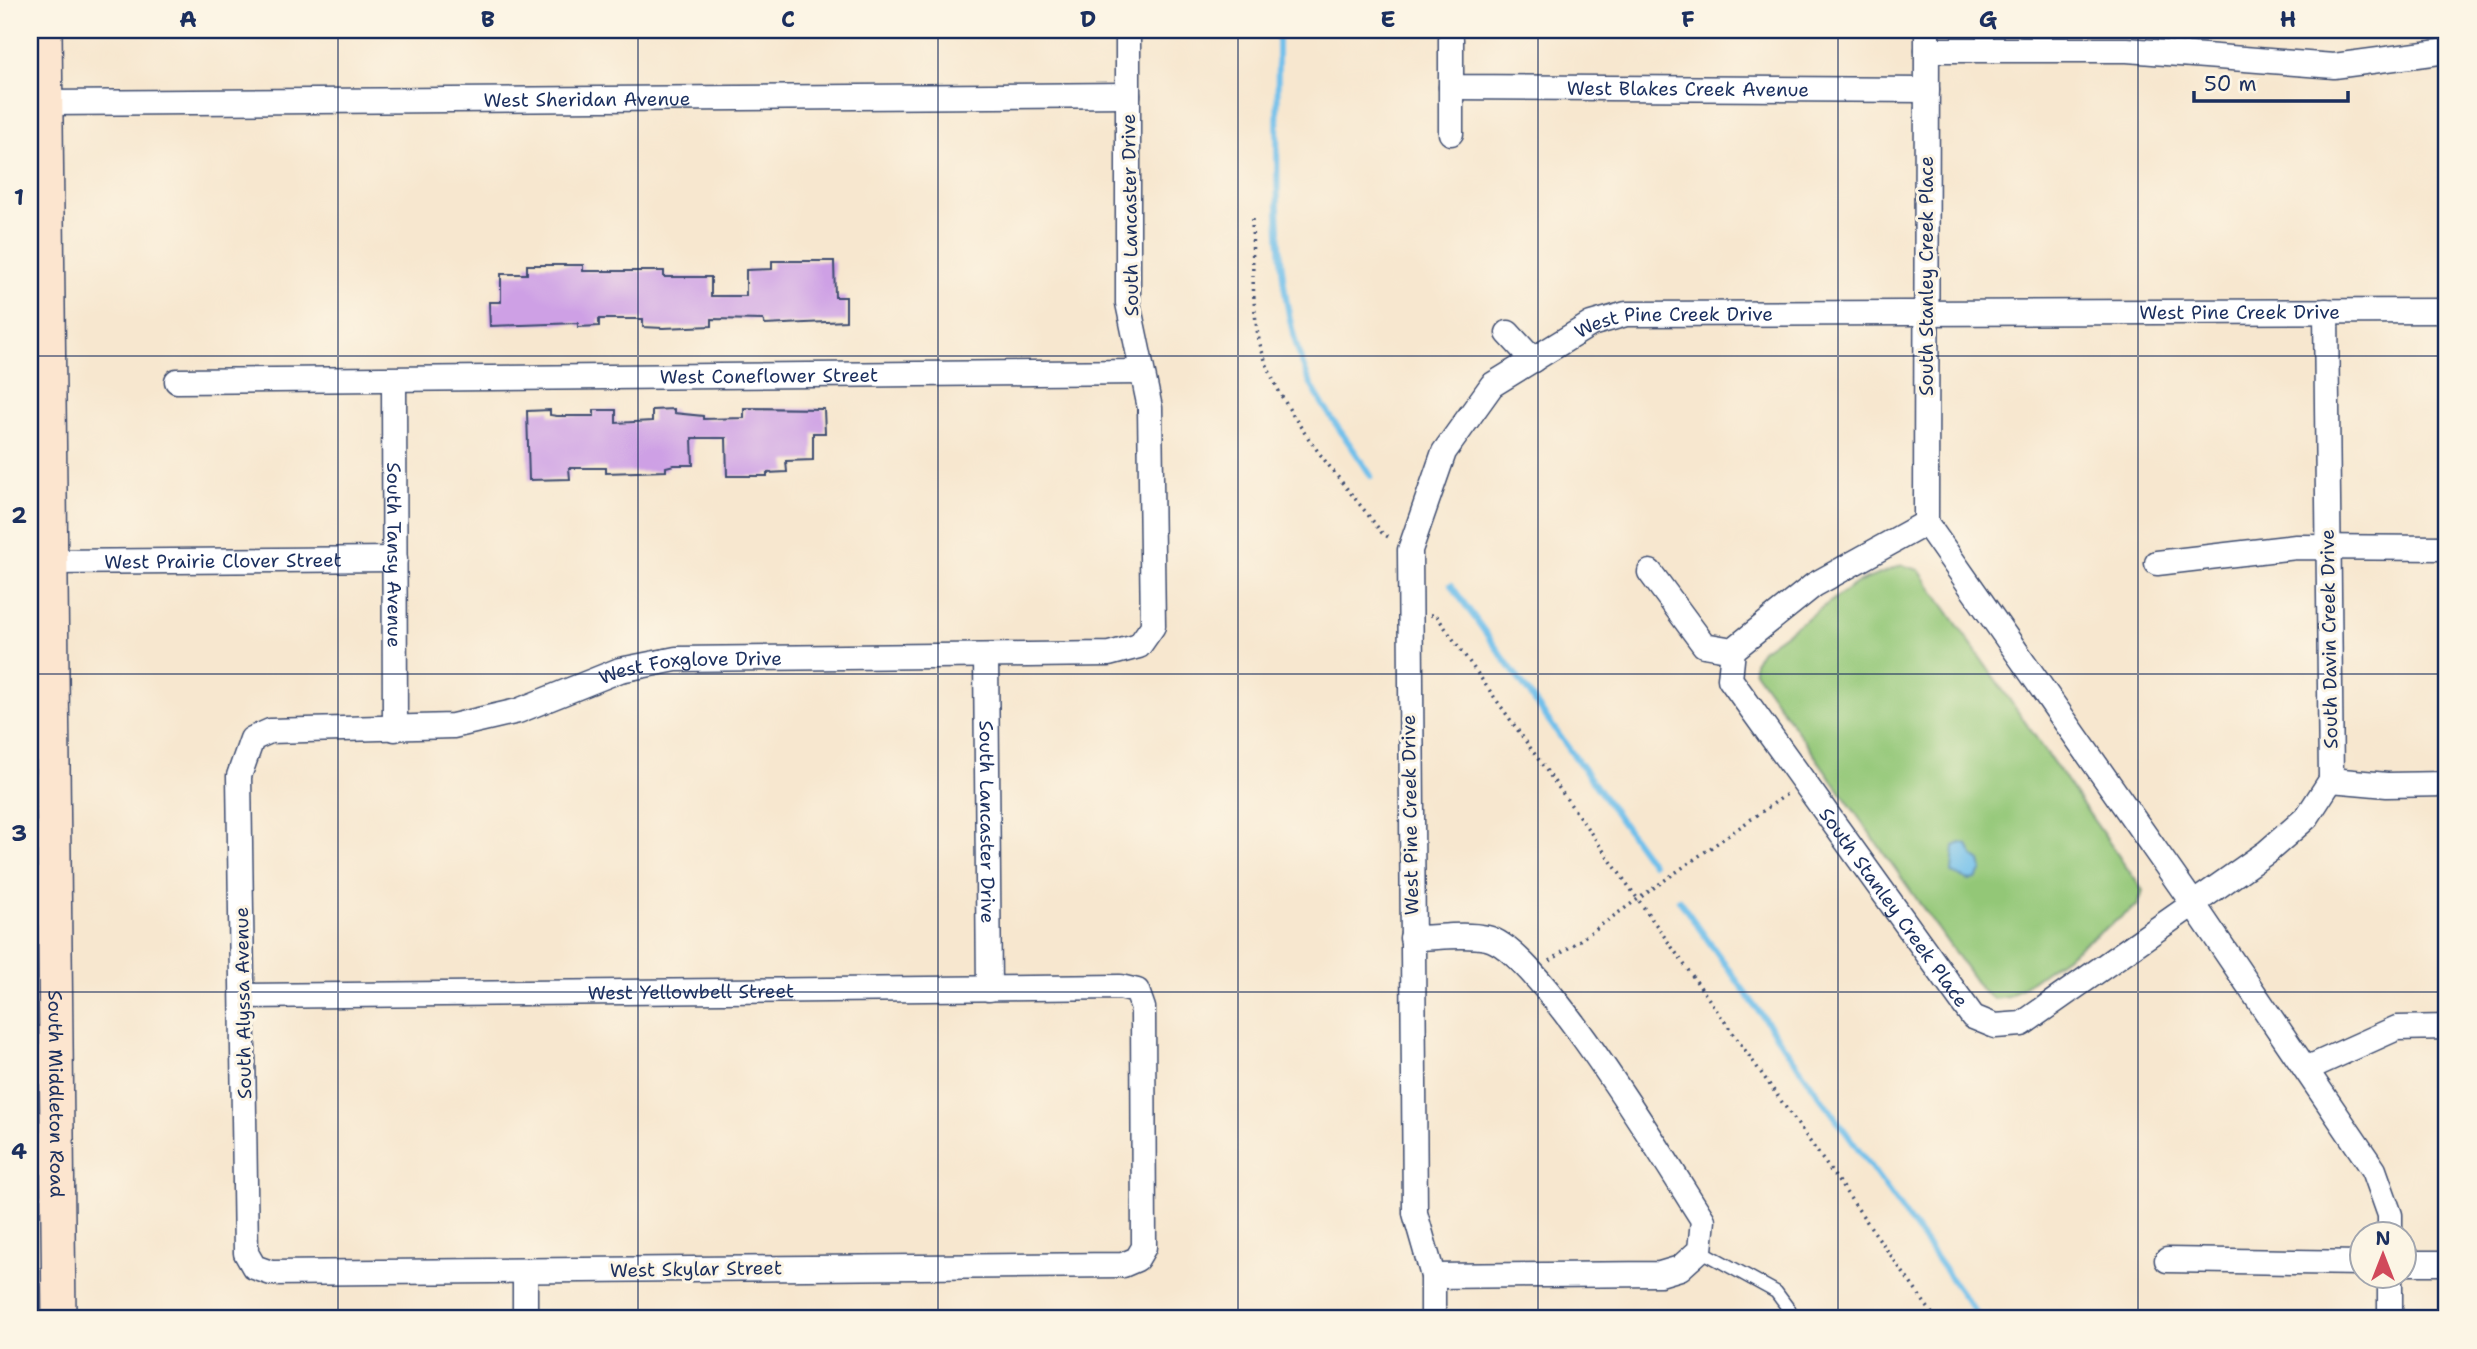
<svg xmlns="http://www.w3.org/2000/svg" width="2477" height="1349" font-family="'Shantell Sans',sans-serif">
<style>
.green{fill:#93c777;stroke:#577b6a;stroke-width:2}
.water{fill:#71c0eb;stroke:#4678a4;stroke-width:2}
.lines{fill:none;stroke-linecap:round;stroke-linejoin:round}
.stream{stroke:#71c0eb;stroke-width:6}
.building{fill:#cea0e5}
.lane-casing{stroke:#3c4b6f;stroke-width:15}
.street-casing{stroke:#3c4b6f;stroke-width:27}
.secondary-casing{stroke:#3c4b6f;stroke-width:36}
.path{stroke:#3c4b6f;stroke-width:3.5;stroke-dasharray:2 5;stroke-linecap:butt}
.lane{stroke:#fff;stroke-width:12}
.street{stroke:#fff;stroke-width:24}
.secondary{stroke:#fce5cf;stroke-width:33}
.grid{fill:none;stroke:#1b2f5e;stroke-width:2;stroke-opacity:0.55}
.labels{text-anchor:middle;dominant-baseline:central;stroke-width:6;stroke-linejoin:round;paint-order:stroke}
.street-label{font-size:19px;fill:#1b2f5e;stroke:#fcf5e5}
.neatline{fill:none;stroke:#1b2f5e;stroke-width:2.5}
.grid-label{font-size:23px;text-anchor:middle;font-weight:bold;fill:#1b2f5e}
</style>
<rect width="100%" height="100%" fill="#fcf5e5"/>
<filter id="ink" filterUnits="userSpaceOnUse"><feTurbulence type="fractalNoise" baseFrequency=".0143" numOctaves="2"/><feDisplacementMap in="SourceGraphic" scale="14" xChannelSelector="R" yChannelSelector="G"/><feConvolveMatrix kernelMatrix="1 2 1 2 8 2 1 2 1" color-interpolation-filters="sRGB"/></filter>
<filter id="wash" filterUnits="userSpaceOnUse"><feTurbulence type="fractalNoise" baseFrequency=".00686" numOctaves="4" result="noise"/><feDisplacementMap in="SourceGraphic" scale="28" xChannelSelector="R" yChannelSelector="G"/><feGaussianBlur stdDeviation="1.57" result="paint"/><feColorMatrix in="noise" values="0 0 0 0 0 0 0 0 0 0 0 0 0 0 0 0 0 1.4 0 .05"/><feComposite in="paint" operator="in"/></filter>
<g filter="url(#wash)">
<rect width="100%" height="100%" fill="#f7e7cf"/>
<polygon class="green" points="1902,565 1919,570 2143,891 2138,905 2009,997 1994,999 1982,991 1754,670 1754,662 1762,650 1857,583"/>
<polygon class="water" points="1961,843 1968,845 1973,856 1980,861 1982,870 1976,879 1969,880 1952,873 1954,846"/>
<g class="lines">
<g class="stream">
<path d="M1278,30c1,102 -11,249 28,343 13,32 46,72 65,103"/>
<polyline points="1451,585 1652,864"/>
<polyline points="1679,900 1980,1319"/>
</g>
</g>
<g id="blocks">
<g class="building">
<polygon points="772,261 834,261 835,297 846,297 846,321 765,325 763,320 712,319 712,326 663,328 643,327 643,319 599,319 599,326 578,327 578,323 490,326 489,302 501,302 501,274 527,274 527,265 583,265 583,271 664,271 664,277 711,277 711,296 746,296 746,270 772,269"/>
<polygon points="744,408 824,409 825,433 813,433 813,460 786,461 787,472 767,473 767,476 727,476 726,438 692,438 693,465 674,465 666,467 666,471 606,473 606,468 569,468 570,479 529,480 527,411 550,410 550,415 557,416 594,416 594,410 616,410 616,423 652,421 652,410 674,409 674,413 703,416 703,419 744,418"/>
</g>
</g>
</g>
<g filter="url(#ink)">
<use href="#blocks" fill-opacity="0" stroke="#3c4b6f" stroke-width="2"/>
<g class="lines">
<g class="lane-casing">
<polyline id="lane" points="1700,1250 1776,1292 1796,1319"/>
</g>
<g class="street-casing">
<g id="street">
<polyline points="1927,30 1926,523 2194,905 2374,1170 2390,1215 2390,1234"/>
<path id="s1" d="M1451,39v48l476,3"/>
<polyline points="1927,50 2127,50 2334,66 2447,51"/>
<polyline points="1451,87 1451,133"/>
<path id="s2" d="M46,103l1082,-8"/>
<polyline points="1508,333 1533,360"/>
<path id="s3" d="M394,380l1,349"/>
<path id="s4" d="M177,381l964,-9"/>
<path id="s5" d="M1926,523l-112,62 -81,65 -3,29 243,338 22,9 27,-2 245,-172 40,-35 24,-37 -5,-469"/>
<path id="s6" d="M51,562l344,-3"/>
<polyline points="2157,563 2296,547 2447,548"/>
<polyline points="1650,572 1704,645 1733,650"/>
<path id="s7" d="M986,656l3,333"/>
<polyline points="2331,780 2387,785 2447,784"/>
<path d="M1412,938c24,0 52,-5 75,0 51,10 183,231 216,282l-3,30 -20,18 -20,6 -227,2"/>
<path id="s8" d="M243,996l877,-9 17,4 6,17 1,239 -7,12 -14,6 -852,8 -17,-6 -8,-14 -7,-477 13,-37 18,-8 183,-5 65,-15 102,-41 56,-11 433,-5 30,-8 14,-20 -3,-218 -22,-105v-273"/>
<polyline points="2306,1069 2397,1028 2447,1027"/>
<polyline points="2167,1260 2362,1263"/>
<polyline points="2404,1263 2447,1263"/>
<polyline points="525,1271 525,1319"/>
<polyline points="2390,1276 2390,1319"/>
<path id="s9" d="M1433,1319v-43l-18,-63 -5,-663 34,-98 48,-67 99,-61 35,-10 821,-3"/>
</g>
</g>
<g class="secondary-casing">
<g id="secondary">
<path id="s10" d="M45,30l14,1289"/>
</g>
</g>
<g class="path">
<path d="M1252,219c1,34 0,69 4,103 8,76 81,151 126,211l8,5"/>
<polyline points="1430,615 1436,615 1936,1319"/>
<polyline points="1550,961 1787,794"/>
</g>
<use href="#lane" class="lane"/>
<use href="#street" class="street"/>
<use href="#secondary" class="secondary"/>
</g>
</g>
<path class="grid" d="M338,30v1289M638,30v1289M938,30v1289M1238,30v1289M1538,30v1289M1838,30v1289M2138,30v1289M30,356h2417M30,674h2417M30,992h2417"/>
<g class="labels">
<g class="street-label">
<text stroke="none"><textPath href="#s1" startOffset="285">West Blakes Creek Avenue</textPath></text>
<text stroke="none"><textPath href="#s2" startOffset="541">West Sheridan Avenue</textPath></text>
<text transform="translate(1130 215) rotate(-91)">South Lancaster Drive</text>
<text transform="translate(1926 276) rotate(-90)">South Stanley Creek Place</text>
<text stroke="none"><textPath href="#s9" startOffset="1724">West Pine Creek Drive</textPath></text>
<text stroke="none"><textPath href="#s9" startOffset="1157">West Pine Creek Drive</textPath></text>
<text stroke="none"><textPath href="#s4" startOffset="592">West Coneflower Street</textPath></text>
<text stroke="none"><textPath href="#s3" startOffset="175">South Tansy Avenue</textPath></text>
<text stroke="none"><textPath href="#s6" startOffset="172">West Prairie Clover Street</textPath></text>
<text transform="translate(2329 639) rotate(-91)">South Davin Creek Drive</text>
<text stroke="none"><textPath href="#s8" startOffset="3033">West Foxglove Drive</textPath></text>
<text transform="translate(1410 815) rotate(-91)">West Pine Creek Drive</text>
<text stroke="none"><textPath href="#s7" startOffset="166">South Lancaster Drive</textPath></text>
<text stroke="none"><textPath href="#s5" startOffset="542">South Stanley Creek Place</textPath></text>
<text stroke="none"><textPath href="#s8" startOffset="448">West Yellowbell Street</textPath></text>
<text transform="translate(243 1003) rotate(-91)">South Alyssa Avenue</text>
<text stroke="none"><textPath href="#s10" startOffset="1064">South Middleton Road</textPath></text>
<text transform="translate(696 1269) rotate(-1)">West Skylar Street</text>
</g>
</g>
<rect width="2477" height="1349" fill="none" stroke="#fcf5e5" stroke-width="77"/>
<g transform="translate(2383 1255)"><circle r="33" fill="#fcf5e5" stroke="#a2a6af" stroke-width="2"/>
<path d="M0-5L12 26L0 18L-12 26Z" fill="#d1495b"/>
<text y="-10" font-size="19" font-weight="bold" text-anchor="middle" fill="#1b2f5e">N</text>
</g>
<path d="M2194 91v10h154v-10" fill="none" stroke="#1b2f5e" stroke-width="3.5"/>
<text x="2204" y="91" font-size="21" fill="#1b2f5e" stroke="#fcf5e5" stroke-width="5" paint-order="stroke">50 m</text>
<rect x="38" y="38" width="2400" height="1272" class="neatline"/>
<g class="grid-label">
<text x="188" y="27">A</text>
<text x="488" y="27">B</text>
<text x="788" y="27">C</text>
<text x="1088" y="27">D</text>
<text x="1388" y="27">E</text>
<text x="1688" y="27">F</text>
<text x="1988" y="27">G</text>
<text x="2288" y="27">H</text>
<text x="19" y="205">1</text>
<text x="19" y="523">2</text>
<text x="19" y="841">3</text>
<text x="19" y="1159">4</text>
</g>
</svg>
